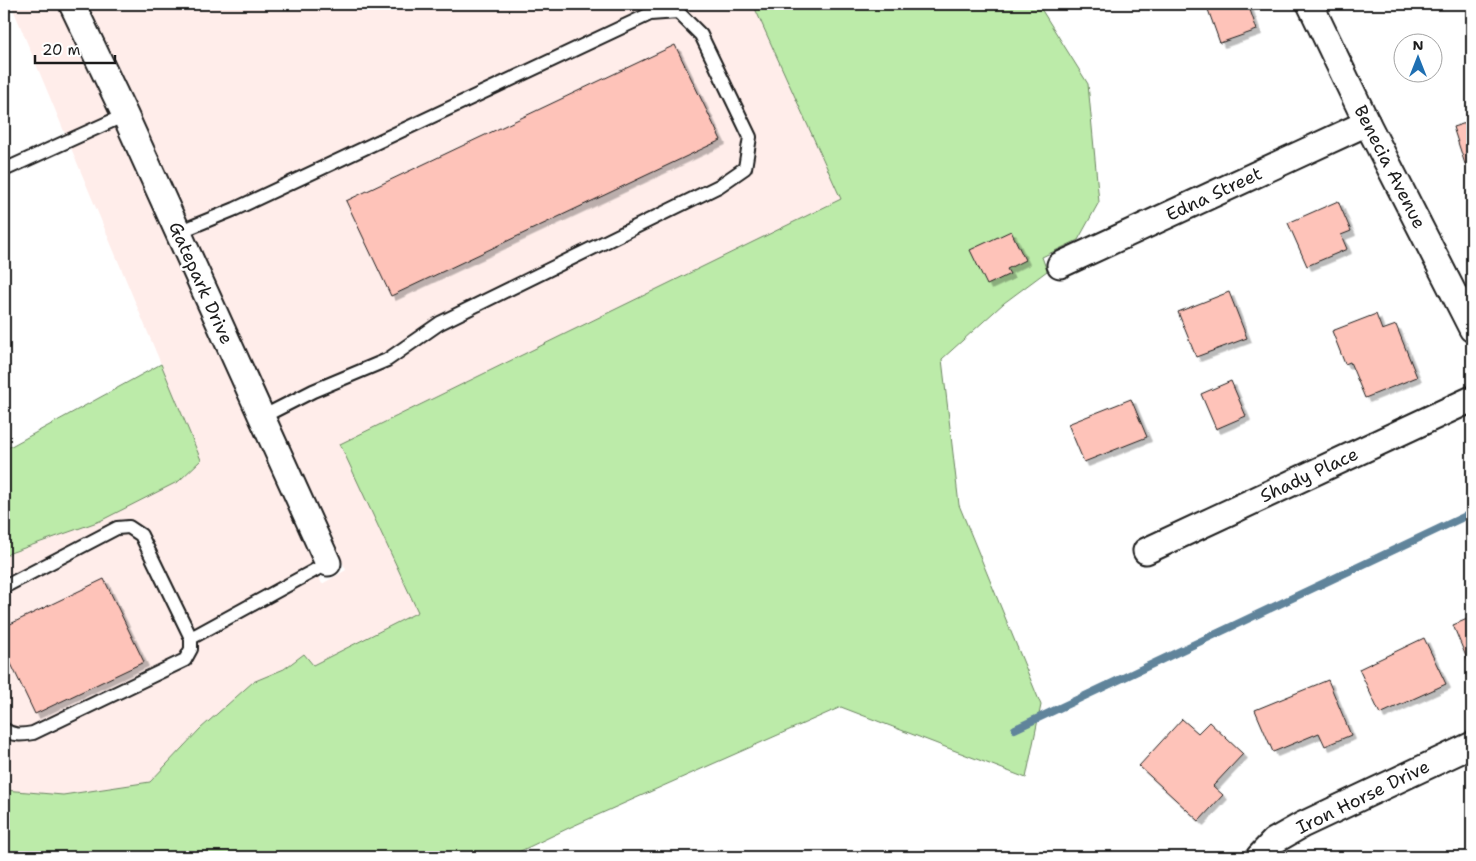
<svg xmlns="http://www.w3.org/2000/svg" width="1476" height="861" font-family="'Shantell Sans',sans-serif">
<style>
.built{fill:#ffedea}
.green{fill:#bceba9;stroke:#6c8462}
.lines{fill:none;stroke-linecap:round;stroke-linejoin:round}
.stream{stroke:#61849b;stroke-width:8}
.building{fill:#fec3b9;stroke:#1c1c1c;filter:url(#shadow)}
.service-casing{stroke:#1c1c1c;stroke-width:16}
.minor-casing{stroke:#1c1c1c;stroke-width:29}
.service{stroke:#fff;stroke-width:12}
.minor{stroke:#fff;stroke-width:25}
.labels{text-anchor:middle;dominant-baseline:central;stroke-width:5;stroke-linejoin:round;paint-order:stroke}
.street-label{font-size:18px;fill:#1c1c1c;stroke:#fff}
</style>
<defs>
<filter id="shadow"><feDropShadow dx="4.5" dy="4.5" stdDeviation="0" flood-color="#0004"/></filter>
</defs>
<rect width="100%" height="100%" fill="#fff"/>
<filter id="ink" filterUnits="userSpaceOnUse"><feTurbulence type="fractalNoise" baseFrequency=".02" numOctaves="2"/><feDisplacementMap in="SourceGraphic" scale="10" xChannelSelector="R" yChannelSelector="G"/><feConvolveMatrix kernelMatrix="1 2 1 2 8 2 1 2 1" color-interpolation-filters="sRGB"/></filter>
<g filter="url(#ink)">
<polygon class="built" points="11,4 57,4 114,122 322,584 346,570 137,108 88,4 753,4 841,199 341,444 418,612 313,665 304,654 284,669 253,682 200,729 150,782 63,795 4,790 4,557 10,553 100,521 179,481 201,460"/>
<g class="green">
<polygon points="753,4 1038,4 1088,84 1099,202 1078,240 1042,257 1047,271 1004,303 942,359 959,505 1041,705 1026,778 841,707 573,826 508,857 4,857 4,790 63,795 150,782 200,729 253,682 284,669 304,654 313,665 418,612 340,444 841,199"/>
<polygon points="161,364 201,460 179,481 100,521 10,553 4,557 4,450"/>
</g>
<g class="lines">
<polyline class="stream" points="1015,729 1472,513"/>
</g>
<g class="building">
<polygon points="1206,4 1248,4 1257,30 1220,43"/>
<polygon points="675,45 721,140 391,296 346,201"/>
<polygon points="1472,121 1472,162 1465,164 1453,127"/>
<polygon points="1338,201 1351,231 1341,235 1347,249 1307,266 1288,223"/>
<polygon points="1011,231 1025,260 1007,269 1010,274 987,285 970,250"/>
<polygon points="1229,292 1247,338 1196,357 1178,312"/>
<polygon points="1376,314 1382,330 1396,325 1417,377 1365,398 1350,362 1345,364 1332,331"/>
<polygon points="1231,381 1246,416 1216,429 1201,394"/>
<polygon points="1131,399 1147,437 1084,462 1068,424"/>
<polygon points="104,579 144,662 35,714 4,649 4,627"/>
<polygon points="1472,617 1472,671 1453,625"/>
<polygon points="1424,638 1446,684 1380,714 1359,669"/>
<polygon points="1328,680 1351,735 1325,746 1319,733 1273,752 1255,710"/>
<polygon points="1182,719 1198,733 1209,722 1243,754 1213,786 1223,795 1199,821 1139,766"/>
</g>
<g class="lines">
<g class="service-casing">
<g id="service">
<polyline points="4,170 125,115"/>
<polyline points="179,232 235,209 650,14 678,12 701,35 750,137 745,168 719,186 440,323 387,360 313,391 262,417"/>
<path d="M4,587l113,-59 12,-1 12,8 50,103v11l-6,11 -152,73c-11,2 -21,3 -29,-4"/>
<polyline points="191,638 328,563"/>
</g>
</g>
<g class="minor-casing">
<g id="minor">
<polyline points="72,4 125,115 328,563"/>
<polyline points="1310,4 1367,123 1472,329"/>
<polyline points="1060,265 1367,123"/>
<polyline points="1146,551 1472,399"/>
<polyline points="1259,857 1274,841 1302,825 1472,745"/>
</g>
</g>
<use href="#service" class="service"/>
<use href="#minor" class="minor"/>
</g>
</g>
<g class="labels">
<g class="street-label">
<text transform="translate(1390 167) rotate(63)">Benecia Avenue</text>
<text transform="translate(1214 194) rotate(-25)">Edna Street</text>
<text transform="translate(201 283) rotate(66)">Gatepark Drive</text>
<text transform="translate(1309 475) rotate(-25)">Shady Place</text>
<text transform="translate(1363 797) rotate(-26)">Iron Horse Drive</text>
</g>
</g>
<rect width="1476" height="861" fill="none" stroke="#fff" stroke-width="20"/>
<rect x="10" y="10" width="1456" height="841" fill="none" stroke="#1c1c1c" stroke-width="2" filter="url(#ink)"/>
<g transform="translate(1418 58)"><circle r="24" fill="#ffffff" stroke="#a4a4a4"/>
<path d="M0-4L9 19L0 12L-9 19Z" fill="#1f6fb2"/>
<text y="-8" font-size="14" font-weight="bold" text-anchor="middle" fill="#1c1c1c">N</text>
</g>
<path d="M35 55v8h80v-8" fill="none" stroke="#1c1c1c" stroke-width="2.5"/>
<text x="42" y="55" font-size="15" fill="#1c1c1c" stroke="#ffffff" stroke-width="4" paint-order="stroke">20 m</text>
</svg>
